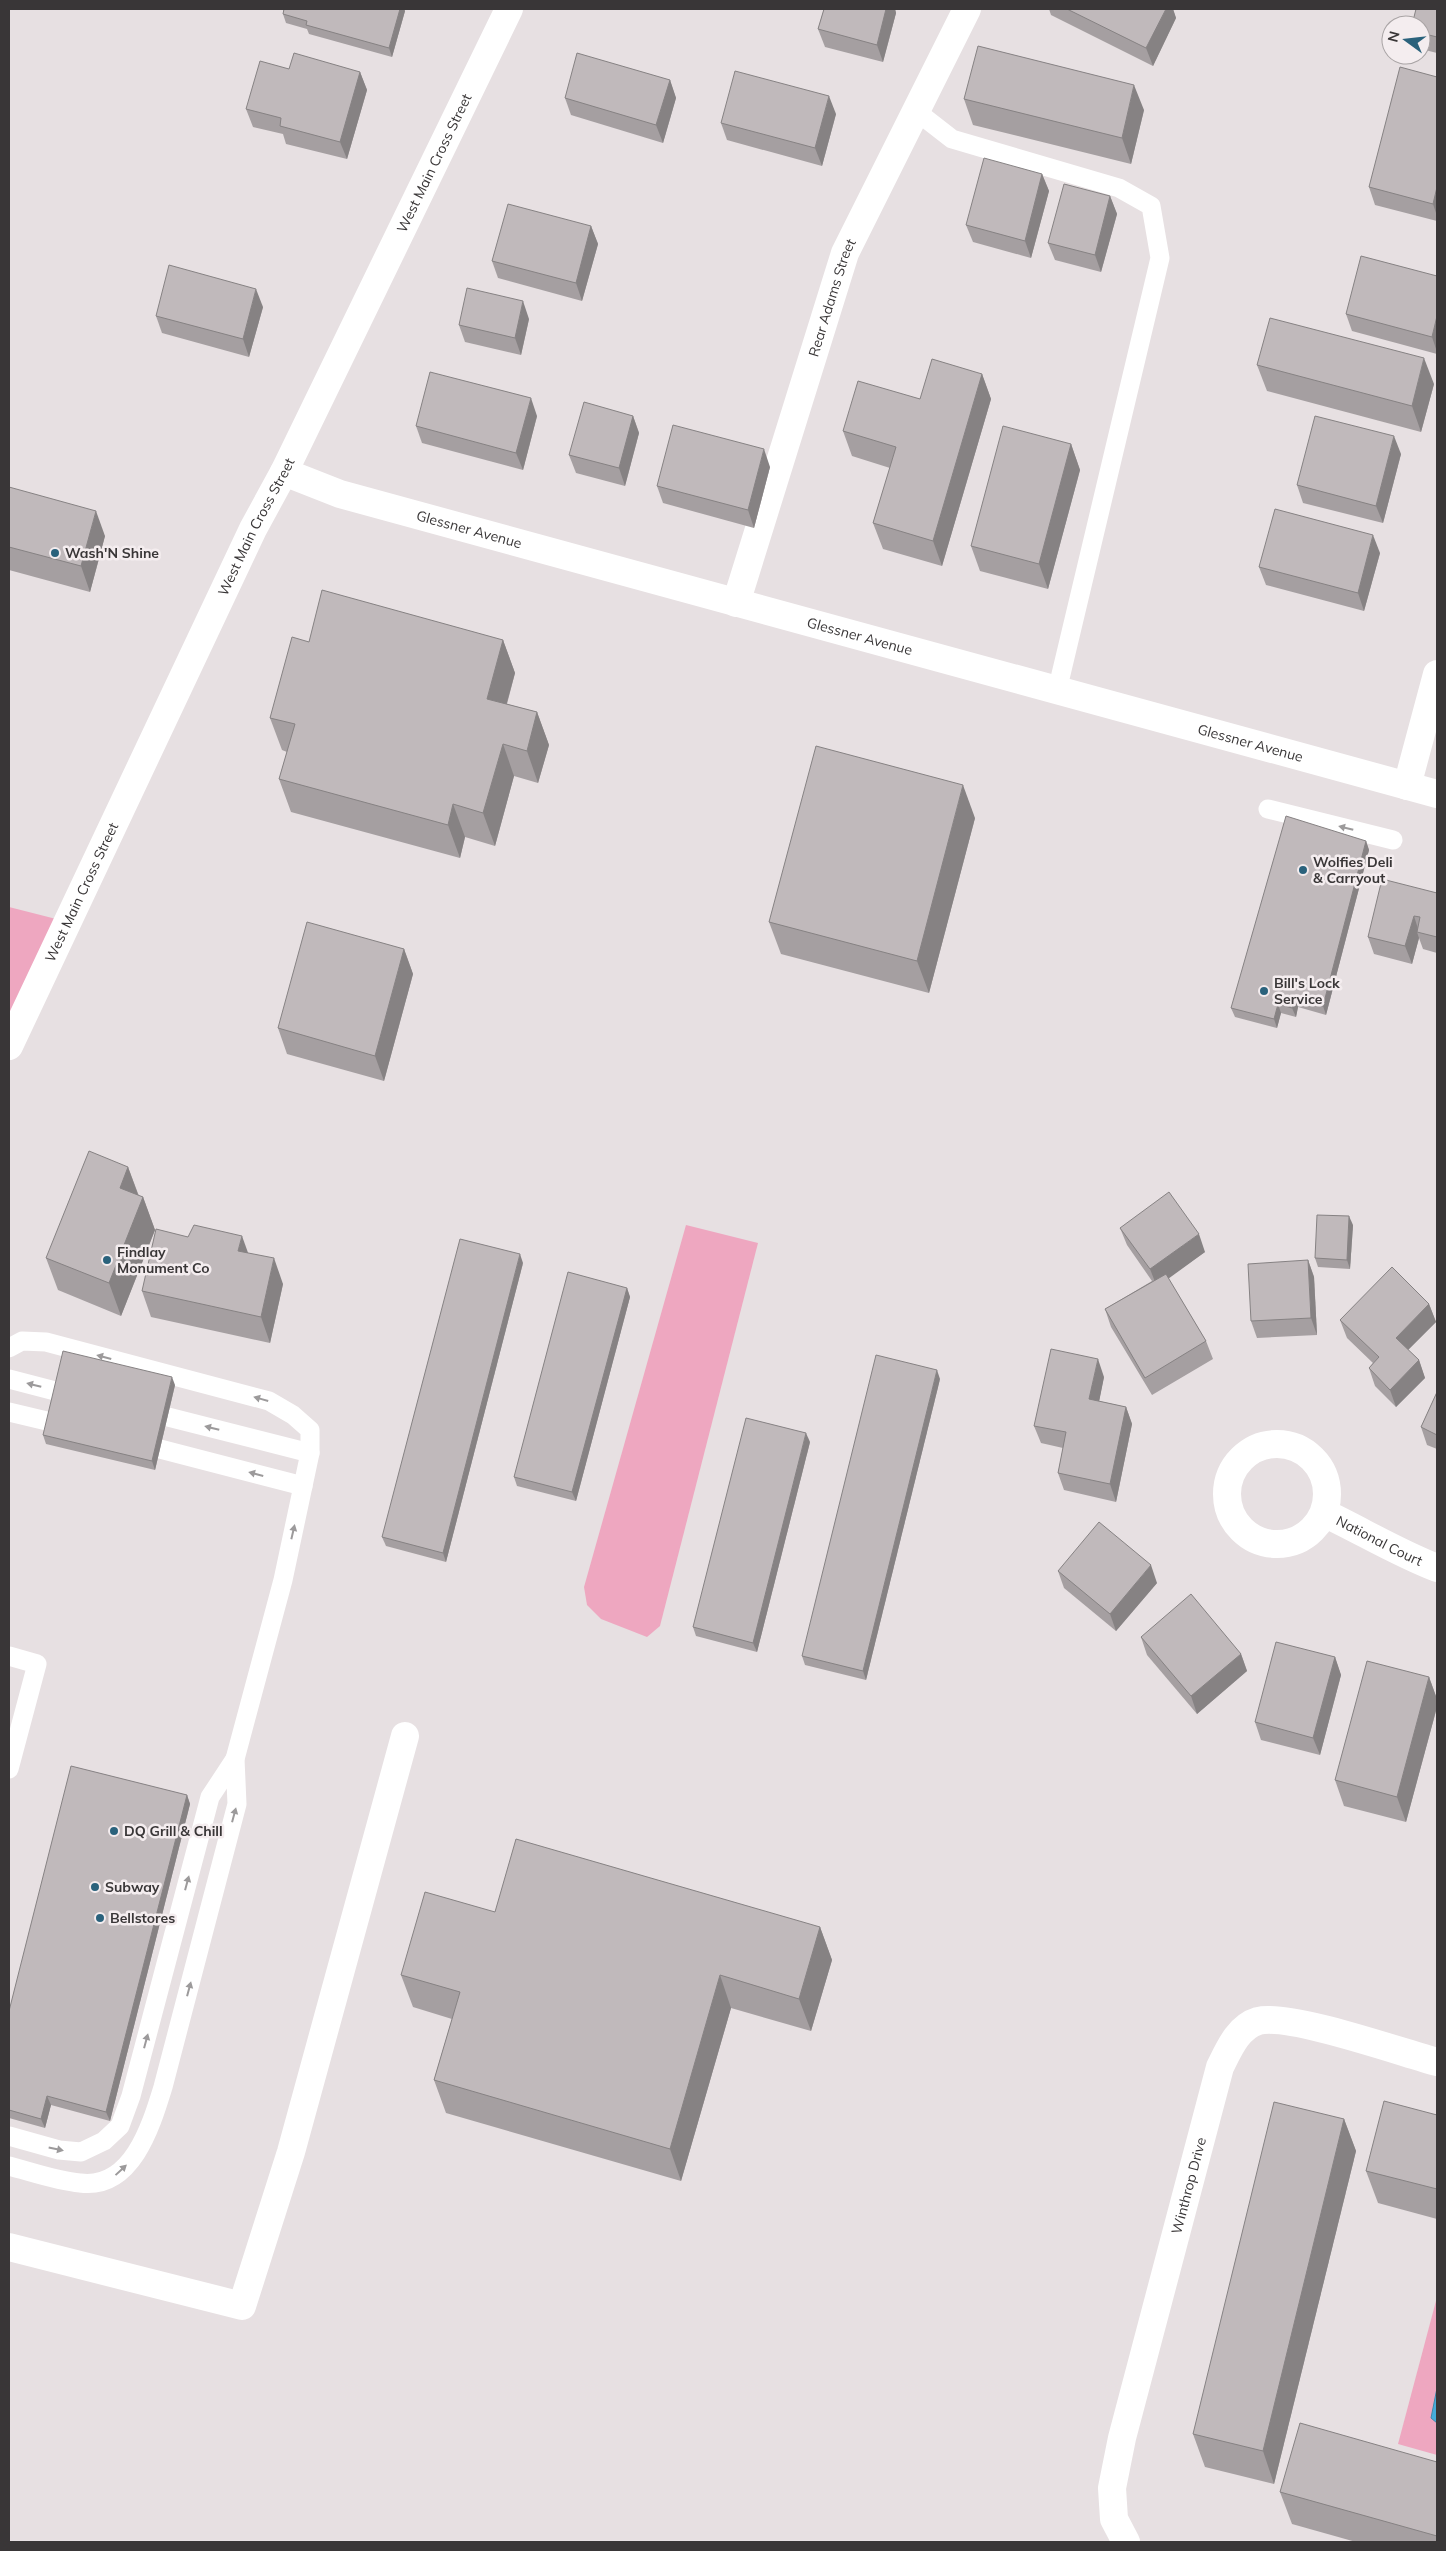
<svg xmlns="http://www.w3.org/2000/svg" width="1446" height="2551" font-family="Mulish,sans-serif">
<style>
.green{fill:#eea7c0}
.water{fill:#46acdb;stroke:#4289aa}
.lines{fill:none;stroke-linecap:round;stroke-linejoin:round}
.service{stroke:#fff;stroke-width:19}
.minor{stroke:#fff;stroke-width:28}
.tertiary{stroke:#fff;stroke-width:28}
.trunk{stroke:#fff;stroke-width:28}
.wall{fill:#a59fa1}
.shaded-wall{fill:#868283}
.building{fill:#c0b9bb;stroke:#868283}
.oneway{fill:#9c9a9b}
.poi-dot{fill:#2a627c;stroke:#f4edef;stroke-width:2}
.labels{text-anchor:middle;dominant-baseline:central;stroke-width:5;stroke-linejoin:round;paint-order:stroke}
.street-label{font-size:14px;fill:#393637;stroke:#f4edef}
.poi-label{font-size:14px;font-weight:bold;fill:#393637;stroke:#f4edef;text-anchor:start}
</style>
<rect width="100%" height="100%" fill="#e7e0e2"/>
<g class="green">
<polygon points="9,907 68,922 9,1046"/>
<polygon points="686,1225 758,1243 660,1626 647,1637 601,1619 587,1605 584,1587"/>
<polygon points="1437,2297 1437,2455 1398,2444"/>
</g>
<polygon class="water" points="1437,2388 1437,2423 1431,2418"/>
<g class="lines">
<g class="service">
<polyline points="916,111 952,139 1119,188 1151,206 1160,258 1057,691"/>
<polyline points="1268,809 1393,840"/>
<path d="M9,1348l13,-7 24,1 223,59 24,14 17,15v23l-27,127 -48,179 2,45 -74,283c-12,39 -31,103 -83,96 -23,-2 -48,-11 -71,-17"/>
<polyline points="9,1379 59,1392"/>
<polyline points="9,1412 51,1422"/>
<polyline points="168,1417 310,1453"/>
<polyline points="160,1449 303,1486"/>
<polyline points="9,1656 37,1664 9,1769"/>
<polyline points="9,2136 59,2150 81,2152 104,2141 120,2126 131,2096 210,1797 235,1759"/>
</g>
<g class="minor">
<path id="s1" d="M736,603l109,-350 122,-244"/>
<polyline points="1407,786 1437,674"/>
<circle cx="1277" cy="1494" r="50"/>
<path id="s2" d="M1324,1513c38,18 74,40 113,55"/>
<polyline points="9,2247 242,2306 291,2152 405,1736"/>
<path id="s3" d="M1126,2542l-12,-23 -2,-31 10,-50 98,-371c9,-18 18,-40 38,-46 32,-8 142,31 179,41"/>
</g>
<path class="tertiary" id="s4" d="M284,472l56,22 1097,300"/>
<path class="trunk" id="s5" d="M9,1046l244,-517 31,-57 225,-463"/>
</g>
<g class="wall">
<polygon points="284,9 404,9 405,11 392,57 309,34 307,29 286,23 283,14"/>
<polygon points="824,9 895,9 896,13 883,62 825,47 818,29"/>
<polygon points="1049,9 1173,9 1176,18 1153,66 1051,15"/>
<polygon points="1437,9 1437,53 1421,49 1421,25"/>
<polygon points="289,69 360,72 367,90 347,159 286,144 283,134 253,127 246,109"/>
<polygon points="1437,77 1437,221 1375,205 1369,187"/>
<polygon points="670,80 676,98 663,143 571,115 565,98"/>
<polygon points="964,99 1144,110 1131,164 973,125"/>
<polygon points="836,114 822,166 727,140 721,123"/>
<polygon points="1042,174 1049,191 1031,258 973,242 966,225"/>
<polygon points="1110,196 1117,214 1101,272 1055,260 1048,243"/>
<polygon points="591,226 598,244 582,301 498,278 492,261"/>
<polygon points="1437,276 1437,354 1352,331 1346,314"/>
<polygon points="263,307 249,357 162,333 156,316"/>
<polygon points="529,319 521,355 465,342 459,325"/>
<polygon points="1257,365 1434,384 1421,432 1267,391"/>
<polygon points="982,374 991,399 942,566 883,549 873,523 890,468 852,456 843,431"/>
<polygon points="537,416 523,470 422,443 416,426"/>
<polygon points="633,416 639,433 625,486 576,473 569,455"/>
<polygon points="1071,444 1080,470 1048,589 980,571 971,546"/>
<polygon points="1401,454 1383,523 1303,503 1297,485"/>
<polygon points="770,467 754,528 663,503 657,486"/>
<polygon points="9,487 105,536 90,592 9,570"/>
<polygon points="1380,553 1364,611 1266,585 1259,567"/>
<polygon points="503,640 515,673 507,704 537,712 549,745 538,783 514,776 495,846 465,837 460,858 291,812 279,779 287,752 282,750 270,718 309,642"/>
<polygon points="975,818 929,993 781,954 769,922"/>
<polygon points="1366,841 1369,850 1326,1015 1298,1007 1296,1017 1281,1013 1277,1028 1235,1017 1231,1008"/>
<polygon points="1437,893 1437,953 1423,949 1419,938 1412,964 1374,954 1368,937"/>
<polygon points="404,949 413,974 384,1081 287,1054 278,1028"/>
<polygon points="128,1167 139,1196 143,1197 155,1230 121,1316 58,1290 46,1258"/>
<polygon points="1353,1225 1350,1269 1318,1267 1315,1258"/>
<polygon points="1120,1228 1205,1252 1168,1278 1206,1341 1213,1359 1152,1395 1111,1327 1105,1309 1152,1281 1127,1245"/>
<polygon points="248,1253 283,1284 270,1343 151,1317 142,1291"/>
<polygon points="1308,1260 1314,1277 1317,1335 1257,1338 1251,1321"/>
<polygon points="523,1263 446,1562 386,1546 382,1537"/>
<polygon points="627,1288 630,1297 576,1501 517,1486 514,1477"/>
<polygon points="1429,1304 1436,1322 1408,1350 1419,1360 1425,1378 1396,1407 1375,1386 1369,1368 1373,1363 1347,1338 1340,1320"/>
<polygon points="1104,1377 1099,1401 1126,1407 1132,1424 1116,1502 1064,1490 1058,1473 1063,1448 1041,1443 1034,1426"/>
<polygon points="940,1379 866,1680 805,1665 802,1656"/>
<polygon points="175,1385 155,1470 46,1444 43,1435"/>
<polygon points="1437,1392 1437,1449 1427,1445 1421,1427"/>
<polygon points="810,1442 757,1652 696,1636 693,1627"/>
<polygon points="1058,1571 1157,1583 1116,1631 1064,1588"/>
<polygon points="1141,1637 1241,1654 1247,1671 1197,1714 1147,1655"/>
<polygon points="1335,1657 1341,1675 1320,1755 1261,1740 1255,1722"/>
<polygon points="1429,1677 1437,1699 1437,1707 1406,1822 1344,1806 1335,1780"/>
<polygon points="187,1795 190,1804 110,2121 51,2105 45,2128 9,2118 9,2011"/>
<polygon points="495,1912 820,1927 832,1960 811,2031 731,2008 681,2181 446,2113 434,2080 452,2019 413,2007 401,1975"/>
<polygon points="1437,2115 1437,2219 1378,2203 1366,2171"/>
<polygon points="1344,2119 1356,2151 1274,2484 1205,2467 1193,2434"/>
<polygon points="1437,2462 1437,2542 1356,2542 1292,2524 1280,2492"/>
</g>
<g class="shaded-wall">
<polygon points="400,9 404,9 405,11 392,57 389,48"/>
<polygon points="886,9 895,9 896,13 883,62 877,45"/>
<polygon points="1166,9 1173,9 1176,18 1153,66 1146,48"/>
<polygon points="360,72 367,90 347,159 340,142"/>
<polygon points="670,80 676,98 663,143 656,125"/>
<polygon points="1134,85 1144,110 1131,164 1122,138"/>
<polygon points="829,96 836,114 822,166 815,148"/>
<polygon points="1042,174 1049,191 1031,258 1025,241"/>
<polygon points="1437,187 1437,216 1433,204"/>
<polygon points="1110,196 1117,214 1101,272 1095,255"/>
<polygon points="591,226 598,244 582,301 576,283"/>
<polygon points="256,289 263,307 249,357 243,339"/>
<polygon points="523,301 529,319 521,355 515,338"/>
<polygon points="1437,316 1437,352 1432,337"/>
<polygon points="1424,358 1434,384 1421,432 1412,406"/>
<polygon points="982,374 991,399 942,566 933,541"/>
<polygon points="531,398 537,416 523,470 516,453"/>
<polygon points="633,416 639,433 625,486 619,468"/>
<polygon points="1394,436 1401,454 1383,523 1376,506"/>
<polygon points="1071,444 1080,470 1048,589 1039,564"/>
<polygon points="764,449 770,467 754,528 748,510"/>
<polygon points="96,511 105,536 90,592 81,566"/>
<polygon points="1373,535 1380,553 1364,611 1358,593"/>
<polygon points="503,640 515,673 499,731 487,699"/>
<polygon points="537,712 549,745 538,783 527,751"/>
<polygon points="503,744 514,776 495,846 483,813"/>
<polygon points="963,785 975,818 929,993 917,961"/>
<polygon points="453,804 465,837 460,858 448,825"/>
<polygon points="1366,841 1369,850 1326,1015 1323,1006"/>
<polygon points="1414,916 1419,932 1417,932 1419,938 1412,964 1405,946"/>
<polygon points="404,949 413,974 384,1081 375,1056"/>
<polygon points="1295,999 1298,1007 1296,1017 1292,1008"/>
<polygon points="1278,1004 1281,1013 1277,1028 1274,1019"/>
<polygon points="128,1167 140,1200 120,1188"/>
<polygon points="143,1197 155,1230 121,1316 109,1283"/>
<polygon points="1349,1216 1353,1225 1350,1269 1347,1260"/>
<polygon points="1199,1234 1205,1252 1157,1287 1150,1269"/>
<polygon points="242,1236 251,1261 238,1251"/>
<polygon points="520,1254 523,1263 446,1562 443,1553"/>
<polygon points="274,1258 283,1284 270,1343 261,1317"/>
<polygon points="1308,1260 1314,1277 1317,1335 1311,1318"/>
<polygon points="627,1288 630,1297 576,1501 572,1492"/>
<polygon points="1429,1304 1436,1322 1402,1356 1396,1338"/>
<polygon points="1098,1359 1104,1377 1096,1417 1089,1399"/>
<polygon points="1419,1360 1425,1378 1396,1407 1390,1390"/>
<polygon points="937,1370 940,1379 866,1680 863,1671"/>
<polygon points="172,1377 175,1385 155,1470 152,1461"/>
<polygon points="1126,1407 1132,1424 1116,1502 1110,1484"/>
<polygon points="806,1433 810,1442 757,1652 753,1643"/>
<polygon points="1151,1565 1157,1583 1116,1631 1110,1614"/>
<polygon points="1241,1654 1247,1671 1197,1714 1191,1696"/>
<polygon points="1335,1657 1341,1675 1320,1755 1313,1738"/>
<polygon points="1429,1677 1437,1699 1437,1707 1406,1822 1397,1797"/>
<polygon points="187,1795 190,1804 110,2121 106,2112"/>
<polygon points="820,1927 832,1960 811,2031 799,1999"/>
<polygon points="720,1975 731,2008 681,2181 670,2149"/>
<polygon points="47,2096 51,2105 45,2128 41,2119"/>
<polygon points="1344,2119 1356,2151 1274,2484 1263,2451"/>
</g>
<g class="building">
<polygon points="284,9 400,9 389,48 306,25 307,21 283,14"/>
<polygon points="824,9 886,9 877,45 818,29"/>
<polygon points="1067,9 1166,9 1146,48"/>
<polygon points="1416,9 1437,9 1437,37 1421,33 1421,25 1412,25"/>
<polygon points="978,46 1134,85 1122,138 964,99"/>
<polygon points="294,53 360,72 340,142 280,126 281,118 246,109 260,61 289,69"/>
<polygon points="577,53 670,80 656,125 565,98"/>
<polygon points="1400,67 1437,77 1437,187 1433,204 1369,187"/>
<polygon points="735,71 829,96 815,148 721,123"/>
<polygon points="984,158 1042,174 1025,241 966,225"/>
<polygon points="1064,184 1110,196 1095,255 1048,243"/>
<polygon points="508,204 591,226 576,283 492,261"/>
<polygon points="1361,256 1437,276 1437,316 1432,337 1346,314"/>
<polygon points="169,265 256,289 243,339 156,316"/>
<polygon points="467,288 523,301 515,338 459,325"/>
<polygon points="1270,318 1424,358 1412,406 1257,365"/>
<polygon points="932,359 982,374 933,541 873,523 896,447 843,431 858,381 920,399"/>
<polygon points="430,372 531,398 516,453 416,426"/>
<polygon points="584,402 633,416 619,468 569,455"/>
<polygon points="1315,416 1394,436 1376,506 1297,485"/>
<polygon points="673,425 764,449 748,510 657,486"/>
<polygon points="1003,426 1071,444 1039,564 971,546"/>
<polygon points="9,487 96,511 81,566 9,547"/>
<polygon points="1275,509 1373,535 1358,593 1259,567"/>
<polygon points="322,590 503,640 487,699 537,712 527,751 503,744 483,813 453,804 448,825 279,779 295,724 270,718 292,637 309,642"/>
<polygon points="816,746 963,785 917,961 769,922"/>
<polygon points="1286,816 1366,841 1323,1006 1295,999 1292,1008 1278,1004 1274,1019 1231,1008"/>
<polygon points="1382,879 1437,893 1437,937 1417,932 1420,917 1414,916 1405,946 1368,937"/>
<polygon points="307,922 404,949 375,1056 278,1028"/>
<polygon points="89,1151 128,1167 120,1188 143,1197 109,1283 46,1258"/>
<polygon points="1169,1192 1199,1234 1150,1269 1120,1228"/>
<polygon points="1317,1215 1349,1216 1347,1260 1315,1258"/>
<polygon points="194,1225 242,1236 238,1251 274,1258 261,1317 142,1291 156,1229 188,1237"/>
<polygon points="460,1239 520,1254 443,1553 382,1537"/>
<polygon points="1308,1260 1311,1318 1251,1321 1248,1264"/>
<polygon points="1392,1267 1429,1304 1396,1338 1419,1360 1390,1390 1369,1368 1379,1357 1340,1320"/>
<polygon points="568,1272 627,1288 572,1492 514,1477"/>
<polygon points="1166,1274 1206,1341 1145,1378 1105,1309"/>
<polygon points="1051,1349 1098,1359 1089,1399 1126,1407 1110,1484 1058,1473 1066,1432 1034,1426"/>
<polygon points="63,1351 172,1377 152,1461 43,1435"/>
<polygon points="876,1355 937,1370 863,1671 802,1656"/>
<polygon points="1437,1392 1437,1435 1421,1427"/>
<polygon points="746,1418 806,1433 753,1643 693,1627"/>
<polygon points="1099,1522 1151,1565 1110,1614 1058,1571"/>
<polygon points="1191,1594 1241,1654 1191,1696 1141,1637"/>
<polygon points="1276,1642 1335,1657 1313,1738 1255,1722"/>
<polygon points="1367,1661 1429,1677 1397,1797 1335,1780"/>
<polygon points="71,1766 187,1795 106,2112 47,2096 41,2119 9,2110 9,2011"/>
<polygon points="516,1839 820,1927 799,1999 720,1975 670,2149 434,2080 460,1992 401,1975 425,1892 495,1912"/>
<polygon points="1384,2101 1437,2115 1437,2189 1366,2171"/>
<polygon points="1274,2102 1344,2119 1263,2451 1193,2434"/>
<polygon points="1300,2423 1437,2462 1437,2536 1280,2492"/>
</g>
<defs><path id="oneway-solid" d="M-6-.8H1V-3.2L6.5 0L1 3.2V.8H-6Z" transform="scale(1.25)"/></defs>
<g class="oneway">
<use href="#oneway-solid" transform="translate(1346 828) rotate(-166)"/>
<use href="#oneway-solid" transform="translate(104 1357) rotate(-165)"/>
<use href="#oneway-solid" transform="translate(34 1385) rotate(-166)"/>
<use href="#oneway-solid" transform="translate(261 1399) rotate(-164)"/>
<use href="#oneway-solid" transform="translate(212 1428) rotate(-166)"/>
<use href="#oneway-solid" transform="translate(256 1474) rotate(-165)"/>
<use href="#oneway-solid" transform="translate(293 1532) rotate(-77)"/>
<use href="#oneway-solid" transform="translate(234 1815) rotate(-75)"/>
<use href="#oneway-solid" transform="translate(187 1883) rotate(-75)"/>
<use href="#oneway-solid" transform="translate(189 1989) rotate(-75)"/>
<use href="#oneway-solid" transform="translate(146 2041) rotate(-75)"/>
<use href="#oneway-solid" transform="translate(56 2149) rotate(12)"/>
<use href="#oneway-solid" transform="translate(121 2170) rotate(-43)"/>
</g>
<g class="poi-dot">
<circle cx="55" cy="553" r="5"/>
<circle cx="1303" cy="870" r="5"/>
<circle cx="1264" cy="991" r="5"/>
<circle cx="107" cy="1260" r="5"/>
<circle cx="114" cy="1831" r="5"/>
<circle cx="95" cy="1887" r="5"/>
<circle cx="100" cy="1918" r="5"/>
</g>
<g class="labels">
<g class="street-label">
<text stroke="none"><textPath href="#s5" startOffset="980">West Main Cross Street</textPath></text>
<text stroke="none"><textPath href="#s1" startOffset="320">Rear Adams Street</textPath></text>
<text stroke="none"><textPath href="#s5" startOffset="575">West Main Cross Street</textPath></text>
<text stroke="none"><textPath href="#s4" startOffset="194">Glessner Avenue</textPath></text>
<text stroke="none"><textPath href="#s4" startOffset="599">Glessner Avenue</textPath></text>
<text stroke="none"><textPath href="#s4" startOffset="1004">Glessner Avenue</textPath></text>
<text stroke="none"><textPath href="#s5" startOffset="170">West Main Cross Street</textPath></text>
<text stroke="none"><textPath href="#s2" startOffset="62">National Court</textPath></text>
<text stroke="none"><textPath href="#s3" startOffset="369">Winthrop Drive</textPath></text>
</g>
<g class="poi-label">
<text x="65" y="553">Wash'N Shine</text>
<text x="1313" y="862">Wolfies Deli<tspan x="1313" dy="16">&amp; Carryout</tspan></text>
<text x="1274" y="983">Bill's Lock<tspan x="1274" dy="16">Service</tspan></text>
<text x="117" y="1252">Findlay<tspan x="117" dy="16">Monument Co</tspan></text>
<text x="124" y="1831">DQ Grill &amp; Chill</text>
<text x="105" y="1887">Subway</text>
<text x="110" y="1918">Bellstores</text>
</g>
</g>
<rect width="1446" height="2551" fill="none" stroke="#393637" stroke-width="20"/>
<g transform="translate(1406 40) rotate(285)"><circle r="24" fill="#f4edef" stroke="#a9a4a5"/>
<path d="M0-4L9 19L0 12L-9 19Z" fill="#2a627c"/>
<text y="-8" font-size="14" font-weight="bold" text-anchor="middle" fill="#393637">N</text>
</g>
</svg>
